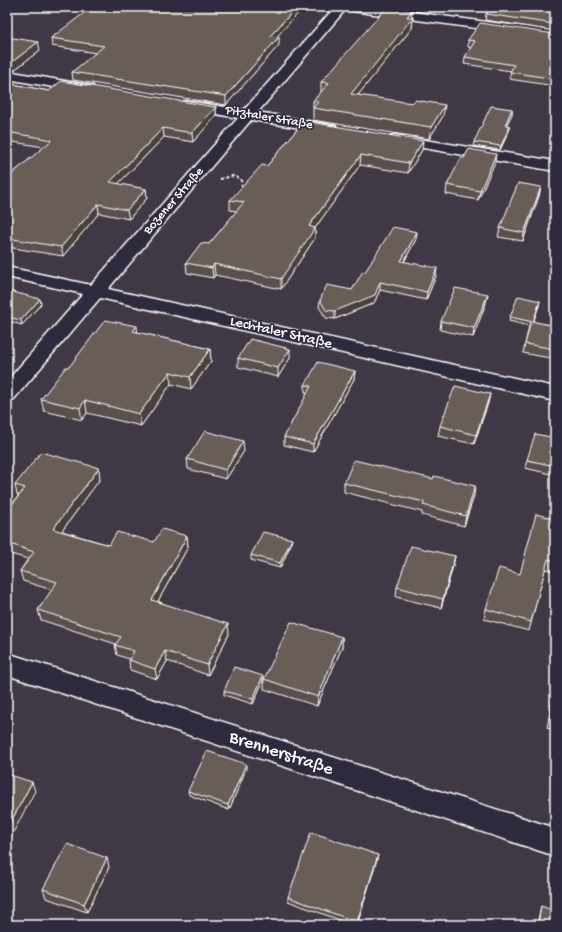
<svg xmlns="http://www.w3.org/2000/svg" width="562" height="932" font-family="'Gochi Hand',sans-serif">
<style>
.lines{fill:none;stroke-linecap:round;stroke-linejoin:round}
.minor-casing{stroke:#fff;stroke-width:3}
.path{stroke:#fff;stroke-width:2;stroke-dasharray:3 2.5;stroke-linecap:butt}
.minor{fill:#2f2a3d;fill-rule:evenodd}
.wall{fill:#5a504d;stroke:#fff}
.shaded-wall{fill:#4a413e;stroke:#fff}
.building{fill:#695d59;stroke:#fff}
.labels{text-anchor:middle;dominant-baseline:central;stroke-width:3.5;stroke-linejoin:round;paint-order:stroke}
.far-street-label{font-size:13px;fill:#fff;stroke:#2f2a3d}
.street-label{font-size:15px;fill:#fff;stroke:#2f2a3d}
.near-street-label{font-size:18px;fill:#fff;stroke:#2f2a3d}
</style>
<rect width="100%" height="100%" fill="#403945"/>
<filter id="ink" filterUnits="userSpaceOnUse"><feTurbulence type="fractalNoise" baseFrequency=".025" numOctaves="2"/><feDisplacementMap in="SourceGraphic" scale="8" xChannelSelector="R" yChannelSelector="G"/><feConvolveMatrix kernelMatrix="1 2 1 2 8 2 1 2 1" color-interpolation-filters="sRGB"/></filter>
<g filter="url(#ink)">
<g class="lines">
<g class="minor-casing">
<g id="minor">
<polygon points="335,7 375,7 555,31 555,39 345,10 258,112 336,126 338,129 336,132 331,133 251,120 108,289 555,387 555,401 100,298 14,399 7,401 7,381 83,294 7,277 7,267 91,285 238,118 182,108 180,105 182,102 187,101 244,110"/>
<polygon points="7,71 88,85 93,86 95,89 93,92 88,93 7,79"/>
<polygon points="394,135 555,161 555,171 389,142 387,139 389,136"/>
<polygon points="7,653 555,828 555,856 7,675"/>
</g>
</g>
<polyline class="path" points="220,179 233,176 241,179 242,187"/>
<use href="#minor" class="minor"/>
</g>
<g class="wall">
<polygon points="394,7 422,7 418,11 412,10 411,17 413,17 412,28 358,95 443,116 429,139 313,120 313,101 321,92 321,82 394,8"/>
<polygon points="555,7 555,31 485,20 486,14"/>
<polygon points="555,34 555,86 509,79 511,71 464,64 465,57 471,48 468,47 468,40"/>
<polygon points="7,37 40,50 13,71 7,70"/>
<polygon points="276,37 279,45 226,105 73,80 72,72 96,53 52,46 51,38"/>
<polygon points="7,83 49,91 216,107 216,116 193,142 164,137 118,184 146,189 147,198 129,219 99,213 63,256 7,247 7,178 44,147 7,141"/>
<polygon points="512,109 512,114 506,126 510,126 509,131 500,150 473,146 474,142"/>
<polygon points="304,121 422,150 408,173 360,165 315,228 315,238 281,289 215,275 213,278 187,273 186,263 209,244 237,211 230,210 230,200 267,166"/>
<polygon points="464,158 495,162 478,200 446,194 447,185"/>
<polygon points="541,187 539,196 523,241 498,237 500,228"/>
<polygon points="416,239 404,262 436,276 426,300 380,290 374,303 335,319 326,318 319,307 320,300 352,290 365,272"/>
<polygon points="555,242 555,256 552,255"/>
<polygon points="7,293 41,304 22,325 7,321"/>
<polygon points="540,301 533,322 555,326 555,359 523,353 529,326 509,321 510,317"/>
<polygon points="486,303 473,337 440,330 441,321"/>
<polygon points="137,332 210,349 211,361 191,389 171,384 141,426 87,413 82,420 44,411 41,399 69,367"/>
<polygon points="238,358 290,358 278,377 238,367"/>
<polygon points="355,371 354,379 313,452 284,445 284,437 308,393 305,392 305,385"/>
<polygon points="490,394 488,403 474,444 438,436 440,426"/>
<polygon points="555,432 555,475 525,468 527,460"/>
<polygon points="244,451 226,479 188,469 187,459"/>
<polygon points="100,479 62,531 109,545 154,542 187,536 188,547 158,601 229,634 208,675 167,661 157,679 130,670 129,660 129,659 117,655 115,645 116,644 41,620 38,610 52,590 23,581 20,571 28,559 7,553 7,511 19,495 17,495 15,485"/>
<polygon points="344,483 474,496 464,526 422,515 422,512 344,492"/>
<polygon points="555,519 555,565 553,571 545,569 529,631 484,619 486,609 520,574"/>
<polygon points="291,544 280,568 251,560 251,555"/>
<polygon points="455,556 453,566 441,608 396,597 397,587"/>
<polygon points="342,637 342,647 317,706 264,689 264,679"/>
<polygon points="263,681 253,704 224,695 224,691"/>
<polygon points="555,683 555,730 547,728"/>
<polygon points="246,769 229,810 189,795 188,791"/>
<polygon points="377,859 357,925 353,925 288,901 288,897"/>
<polygon points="109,867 87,912 46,898 43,889"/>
<polygon points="541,906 555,925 537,925 540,910"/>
</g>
<g class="shaded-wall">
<polygon points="297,7 304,7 270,44 270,36"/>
<polygon points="419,7 422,7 418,11"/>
<polygon points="412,10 411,19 413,17 412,28 350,105 351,94"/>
<polygon points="279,37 279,45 226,105 226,96"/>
<polygon points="38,42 40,50 13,71 12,62"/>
<polygon points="445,105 443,116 429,139 431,127"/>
<polygon points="216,107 216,116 193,142 192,133"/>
<polygon points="512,109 512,114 504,130 505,125"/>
<polygon points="510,126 509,131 500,150 501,146"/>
<polygon points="163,128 164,137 111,191 110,182"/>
<polygon points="423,141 422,150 408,173 409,163"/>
<polygon points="496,154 495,162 478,200 480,191"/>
<polygon points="361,155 360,165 315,228 315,238 281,289 281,279 309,226"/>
<polygon points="541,187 539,196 523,241 524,233"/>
<polygon points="146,189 147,198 129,219 127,210"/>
<polygon points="98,204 99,213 63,256 61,247"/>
<polygon points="417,232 416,239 400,269 401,261"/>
<polygon points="214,264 215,275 213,278 212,268"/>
<polygon points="437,268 436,276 426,300 427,292"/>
<polygon points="380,282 380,290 374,303 335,319 335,311"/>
<polygon points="488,294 486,303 473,337 474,328"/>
<polygon points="40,299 41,304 22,325 21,320"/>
<polygon points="540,301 539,306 532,326 533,322"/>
<polygon points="137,326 138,338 133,331"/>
<polygon points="210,349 211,361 191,389 190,377"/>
<polygon points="290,349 290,358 278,377 278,368"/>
<polygon points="355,371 354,379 313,452 313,444"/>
<polygon points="170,372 171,384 141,426 139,414"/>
<polygon points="490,394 488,403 474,444 476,435"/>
<polygon points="85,400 87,413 82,420 80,408"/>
<polygon points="243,441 244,451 226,479 226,470"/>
<polygon points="99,468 100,479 56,539 53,529"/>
<polygon points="475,486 474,496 464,526 466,516"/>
<polygon points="187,536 188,547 153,610 152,600"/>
<polygon points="292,539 291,544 280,568 280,563"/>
<polygon points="455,556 453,566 441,608 443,599"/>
<polygon points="228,624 229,634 208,675 207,665"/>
<polygon points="342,637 342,647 317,706 318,697"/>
<polygon points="165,651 167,661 157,679 155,669"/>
<polygon points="263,676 263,681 253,704 253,699"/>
<polygon points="246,764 246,769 229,810 228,805"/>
<polygon points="32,782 35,791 7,844 7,829"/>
<polygon points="378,855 377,859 357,925 357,922"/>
<polygon points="107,858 109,867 87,912 84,904"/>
</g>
<g class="building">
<polygon points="92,7 297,7 270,36 279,37 226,96 72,72 104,46 51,38"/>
<polygon points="387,7 412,10 407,17 413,17 351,94 412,103 415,100 445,105 431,127 313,108 318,102 313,101 329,83 321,82"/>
<polygon points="490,7 555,7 555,24 486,14"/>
<polygon points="480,23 555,34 555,79 510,72 514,65 465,57 475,41 468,40"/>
<polygon points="7,37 38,42 12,62 7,62"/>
<polygon points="61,81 216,107 192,133 163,128 110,182 146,189 127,210 98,204 61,247 7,238 7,178 52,140 7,132 7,83 49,91"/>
<polygon points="491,106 512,109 505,125 510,126 501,146 474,142"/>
<polygon points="304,121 423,141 409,163 361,155 309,226 315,228 281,279 214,264 212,268 186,263 201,243 209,244 244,202 230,200 262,165 267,166"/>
<polygon points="469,149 496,154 480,191 447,185 461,158 464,158"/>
<polygon points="518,183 541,187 524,233 500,228"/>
<polygon points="393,227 417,232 401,261 437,268 427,292 380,282 375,295 335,311 326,310 320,300 327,285 352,290 363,271 365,272"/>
<polygon points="455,288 488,294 474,328 441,321"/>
<polygon points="9,291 40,299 21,320 7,317 7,293"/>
<polygon points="518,296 540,301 533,322 510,317"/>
<polygon points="105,320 137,326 133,331 210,349 190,377 170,372 139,414 85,400 80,408 41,399 66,367 69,367"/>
<polygon points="531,321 555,326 555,349 525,344"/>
<polygon points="250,339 290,349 278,368 238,358"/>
<polygon points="318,362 355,371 313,444 284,437 311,386 305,385"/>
<polygon points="455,386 490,394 476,435 440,426"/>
<polygon points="205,431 243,441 226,470 187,459"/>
<polygon points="552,432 555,432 555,466 527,460 535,434 551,437"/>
<polygon points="41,452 99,468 53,529 109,545 117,532 154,542 162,529 187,536 152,600 228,624 207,665 165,651 155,669 129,660 134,651 115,645 121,637 38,610 57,582 20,571 34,552 7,543 7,511 25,488 15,485"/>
<polygon points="354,460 433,479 434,476 475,486 466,516 423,505 424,502 344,483"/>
<polygon points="536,514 555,519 555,561 548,559 531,622 486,609 499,568 520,574"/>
<polygon points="263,532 292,539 280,563 251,555"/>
<polygon points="411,546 455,556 443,599 397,587"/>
<polygon points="291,622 342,637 318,697 264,679"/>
<polygon points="234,667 263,676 253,699 224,691"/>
<polygon points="555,691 555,720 550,719"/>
<polygon points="207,751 246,764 228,805 188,791"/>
<polygon points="7,774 32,782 7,829"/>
<polygon points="311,832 378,855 357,922 288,897"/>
<polygon points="67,844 107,858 84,904 43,889"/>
<polygon points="541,906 555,911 555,925 538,925"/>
</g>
</g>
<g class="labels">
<g class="far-street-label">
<text transform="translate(269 118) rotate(10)">Pitztaler Straße</text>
<text transform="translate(174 201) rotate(-49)">Bozener Straße</text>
</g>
<g class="street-label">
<text transform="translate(281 333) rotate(13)">Lechtaler Straße</text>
</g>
<g class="near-street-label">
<text transform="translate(281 754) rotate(18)">Brennerstraße</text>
</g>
</g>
<rect width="562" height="932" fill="none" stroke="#2f2a3d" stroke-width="24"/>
<rect x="12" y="12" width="538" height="908" fill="none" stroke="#fff" stroke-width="1.5" filter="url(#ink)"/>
</svg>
